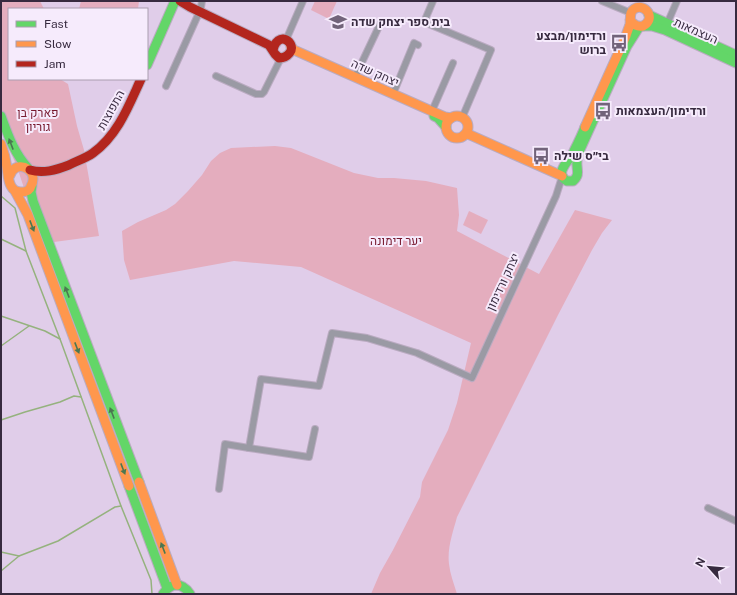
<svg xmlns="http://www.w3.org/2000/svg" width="737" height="595" font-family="'Public Sans',Heebo,sans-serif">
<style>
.green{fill:#e4adbe}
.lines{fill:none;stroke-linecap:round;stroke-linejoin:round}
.stream{stroke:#95b27e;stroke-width:1.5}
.street-casing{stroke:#baabc1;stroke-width:8}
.fast-casing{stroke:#baabc1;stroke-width:11}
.slow-casing{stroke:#baabc1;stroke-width:11}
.jam-casing{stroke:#baabc1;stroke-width:11}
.street{stroke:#9a9aa4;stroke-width:6}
.fast{stroke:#63d668;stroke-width:9}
.slow{stroke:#ff974d;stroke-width:9}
.jam{stroke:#b3261e;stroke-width:9}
.oneway{fill:#4b7751}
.labels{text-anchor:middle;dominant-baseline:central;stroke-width:4;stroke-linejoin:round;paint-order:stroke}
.poi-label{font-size:12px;font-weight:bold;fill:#372a3f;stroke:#f6ebfc;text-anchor:start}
.street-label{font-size:12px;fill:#372a3f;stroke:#f6ebfc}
.park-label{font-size:12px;fill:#781a2f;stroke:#f6ebfc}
</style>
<rect width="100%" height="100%" fill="#e0cde9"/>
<g class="green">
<polygon points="1,1 40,1 44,9 9,9 9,79 60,79 68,84 77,126 84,150 99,236 54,242 47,241 39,235 33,224 25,191 18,170 1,127"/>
<polygon points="81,1 139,1 138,9 79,9"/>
<polygon points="315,1 337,1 329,19 311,10"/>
<path d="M275,146l16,2 63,25 24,5h16l32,3 31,7 2,27 -2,16 82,43 36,-64 37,10 -10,13 -10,17 -34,65 -101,202c-4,15 -10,31 -8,47 1,10 5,20 8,30h-86l9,-21 13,-23 27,-53 2,-15 26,-52 9,-27 14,-60 -170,-76 -67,-6 -104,19 -6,-20 -2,-29 16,-9 28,-12 9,-6 13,-13 14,-16 9,-14 9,-8 11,-5z"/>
<polygon points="469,211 488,220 481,234 463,225"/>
</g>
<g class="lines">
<g class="stream">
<polyline points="1,196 15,208 26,251 60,339 121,506 151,580 152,594"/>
<polyline points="1,239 26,251"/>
<polyline points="1,316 45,331 60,339"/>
<polyline points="1,346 29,326"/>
<polyline points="1,420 25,412 60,402 74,396 81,397"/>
<polyline points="1,552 19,556 58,541 115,507 121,506"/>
<polyline points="1,571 19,556"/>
</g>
<g class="street-casing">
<g id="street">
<polyline points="433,1 424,22 491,50 462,118"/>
<polyline points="602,1 631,13"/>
<polyline points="667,24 677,1"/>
<polyline points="286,40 303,1"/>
<polyline points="216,76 256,94 262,94 264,92 281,58"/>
<polyline points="355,77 381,22"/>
<polyline points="166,86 198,15 201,7 202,1"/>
<polyline points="393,94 414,43 418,45"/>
<polyline points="432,111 453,63"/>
<polyline points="315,429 309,457 249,448 261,379 319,386 332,333 367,338 417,353 472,378 556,196 562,177"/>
<polyline points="219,489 225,444 249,448"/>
<polyline points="708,508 736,521"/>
</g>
</g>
<g class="fast-casing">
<g id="fast">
<polyline points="649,15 736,55"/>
<polyline points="644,26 652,26 665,30 736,63"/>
<polyline points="147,65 175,1"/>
<path d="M1,116c7,19 13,37 27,52"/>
<polyline points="434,116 438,118 446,127"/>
<path d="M585,127c-3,8 -7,16 -11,24 -4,9 -21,22 -7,30h6c8,-7 3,-11 4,-20 0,-2 1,-5 1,-7l49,-108 12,-19"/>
<polyline points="32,186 31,192 33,201 139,482"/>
<polyline points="129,486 167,588"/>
<path d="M163,594c8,-12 19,-12 27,0"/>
</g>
</g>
<g class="slow-casing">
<g id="slow">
<polyline points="291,47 294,50 445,117 451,118"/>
<circle cx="457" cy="127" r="11"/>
<path d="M585,127l41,-91c1,-4 3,-8 4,-12 1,-6 -1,-12 4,-15 11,-7 23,10 9,17 -6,1 -9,-1 -13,-6"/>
<polyline points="464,135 468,134 562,176"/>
<path d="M1,144c3,8 5,16 6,24 1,6 1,13 4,18 2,4 6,6 10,6 5,0 9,-2 10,-6 8,-14 -10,-26 -19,-15 -1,2 -2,4 -3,6"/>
<polyline points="15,191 28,215 129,486"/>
<polyline points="139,482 177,585"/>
</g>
</g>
<g class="jam-casing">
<g id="jam">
<path d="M180,1l10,6 79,38 6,9 4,4c8,0 17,-8 10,-16 -8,-8 -15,1 -16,9"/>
<path d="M30,170c13,4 26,0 39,-5 8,-4 17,-7 24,-12 25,-18 36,-48 48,-74"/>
</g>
</g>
<use href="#street" class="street"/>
<use href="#fast" class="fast"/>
<use href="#slow" class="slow"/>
<use href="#jam" class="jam"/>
</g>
<defs><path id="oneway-solid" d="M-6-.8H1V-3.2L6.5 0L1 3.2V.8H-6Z"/></defs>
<g class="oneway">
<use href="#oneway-solid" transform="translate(11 144) rotate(-111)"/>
<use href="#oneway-solid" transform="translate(32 226) rotate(69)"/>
<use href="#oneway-solid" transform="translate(67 292) rotate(-111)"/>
<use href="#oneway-solid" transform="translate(77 348) rotate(69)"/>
<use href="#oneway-solid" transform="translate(112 413) rotate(-111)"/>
<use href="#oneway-solid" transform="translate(123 469) rotate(69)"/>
<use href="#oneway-solid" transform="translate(163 548) rotate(-111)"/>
</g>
<defs>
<g id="school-bare" transform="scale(1.38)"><path d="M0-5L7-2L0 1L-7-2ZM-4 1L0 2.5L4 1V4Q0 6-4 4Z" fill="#72637a" stroke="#f6ebfc" stroke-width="2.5" paint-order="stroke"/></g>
<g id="bus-bare" transform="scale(1.38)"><path d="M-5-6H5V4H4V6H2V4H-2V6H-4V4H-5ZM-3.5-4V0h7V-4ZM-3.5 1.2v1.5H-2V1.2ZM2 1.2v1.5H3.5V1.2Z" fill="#72637a" stroke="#f6ebfc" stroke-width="2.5" paint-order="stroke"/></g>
</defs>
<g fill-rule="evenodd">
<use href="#school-bare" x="338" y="22"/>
<use href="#bus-bare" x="619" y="43"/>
<use href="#bus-bare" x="603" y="111"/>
<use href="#bus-bare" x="541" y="156"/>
</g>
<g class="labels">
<g class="poi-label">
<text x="351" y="22">בית ספר יצחק שדה</text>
<text x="606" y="36" text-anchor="end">ורדימון/מבצע<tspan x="606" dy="14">ברוש</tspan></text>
<text x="616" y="111">ורדימון/העצמאות</text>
<text x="554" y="156">בי״ס שילה</text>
</g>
<g class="street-label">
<text transform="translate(696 31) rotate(24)">העצמאות</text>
<text transform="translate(375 73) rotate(24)">יצחק שדה</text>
<text transform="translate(111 110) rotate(-61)">התפוצות</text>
<text transform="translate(503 282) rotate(-65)">יצחק ורדימון</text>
</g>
<g class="park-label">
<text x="38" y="113">פארק בן<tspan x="38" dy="14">גוריון</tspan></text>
<text x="396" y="241">יער דימונה</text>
</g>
</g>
<rect width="737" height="595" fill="none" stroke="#372a3f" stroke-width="4"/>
<rect x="8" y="8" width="140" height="72" fill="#f6ebfc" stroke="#aa9eb0"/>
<rect x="16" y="21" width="20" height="6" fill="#63d668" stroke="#aa9eb0"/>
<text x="44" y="28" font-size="12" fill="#372a3f">Fast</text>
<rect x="16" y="41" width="20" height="6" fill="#ff974d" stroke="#aa9eb0"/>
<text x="44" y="48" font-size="12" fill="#372a3f">Slow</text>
<rect x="16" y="61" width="20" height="6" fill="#b3261e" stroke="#aa9eb0"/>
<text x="44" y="68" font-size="12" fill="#372a3f">Jam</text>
<g transform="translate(709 567) rotate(297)" stroke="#f6ebfc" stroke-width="3" paint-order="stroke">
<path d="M0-3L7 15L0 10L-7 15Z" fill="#372a3f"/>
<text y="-6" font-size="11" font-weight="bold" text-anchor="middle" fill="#372a3f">N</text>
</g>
</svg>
